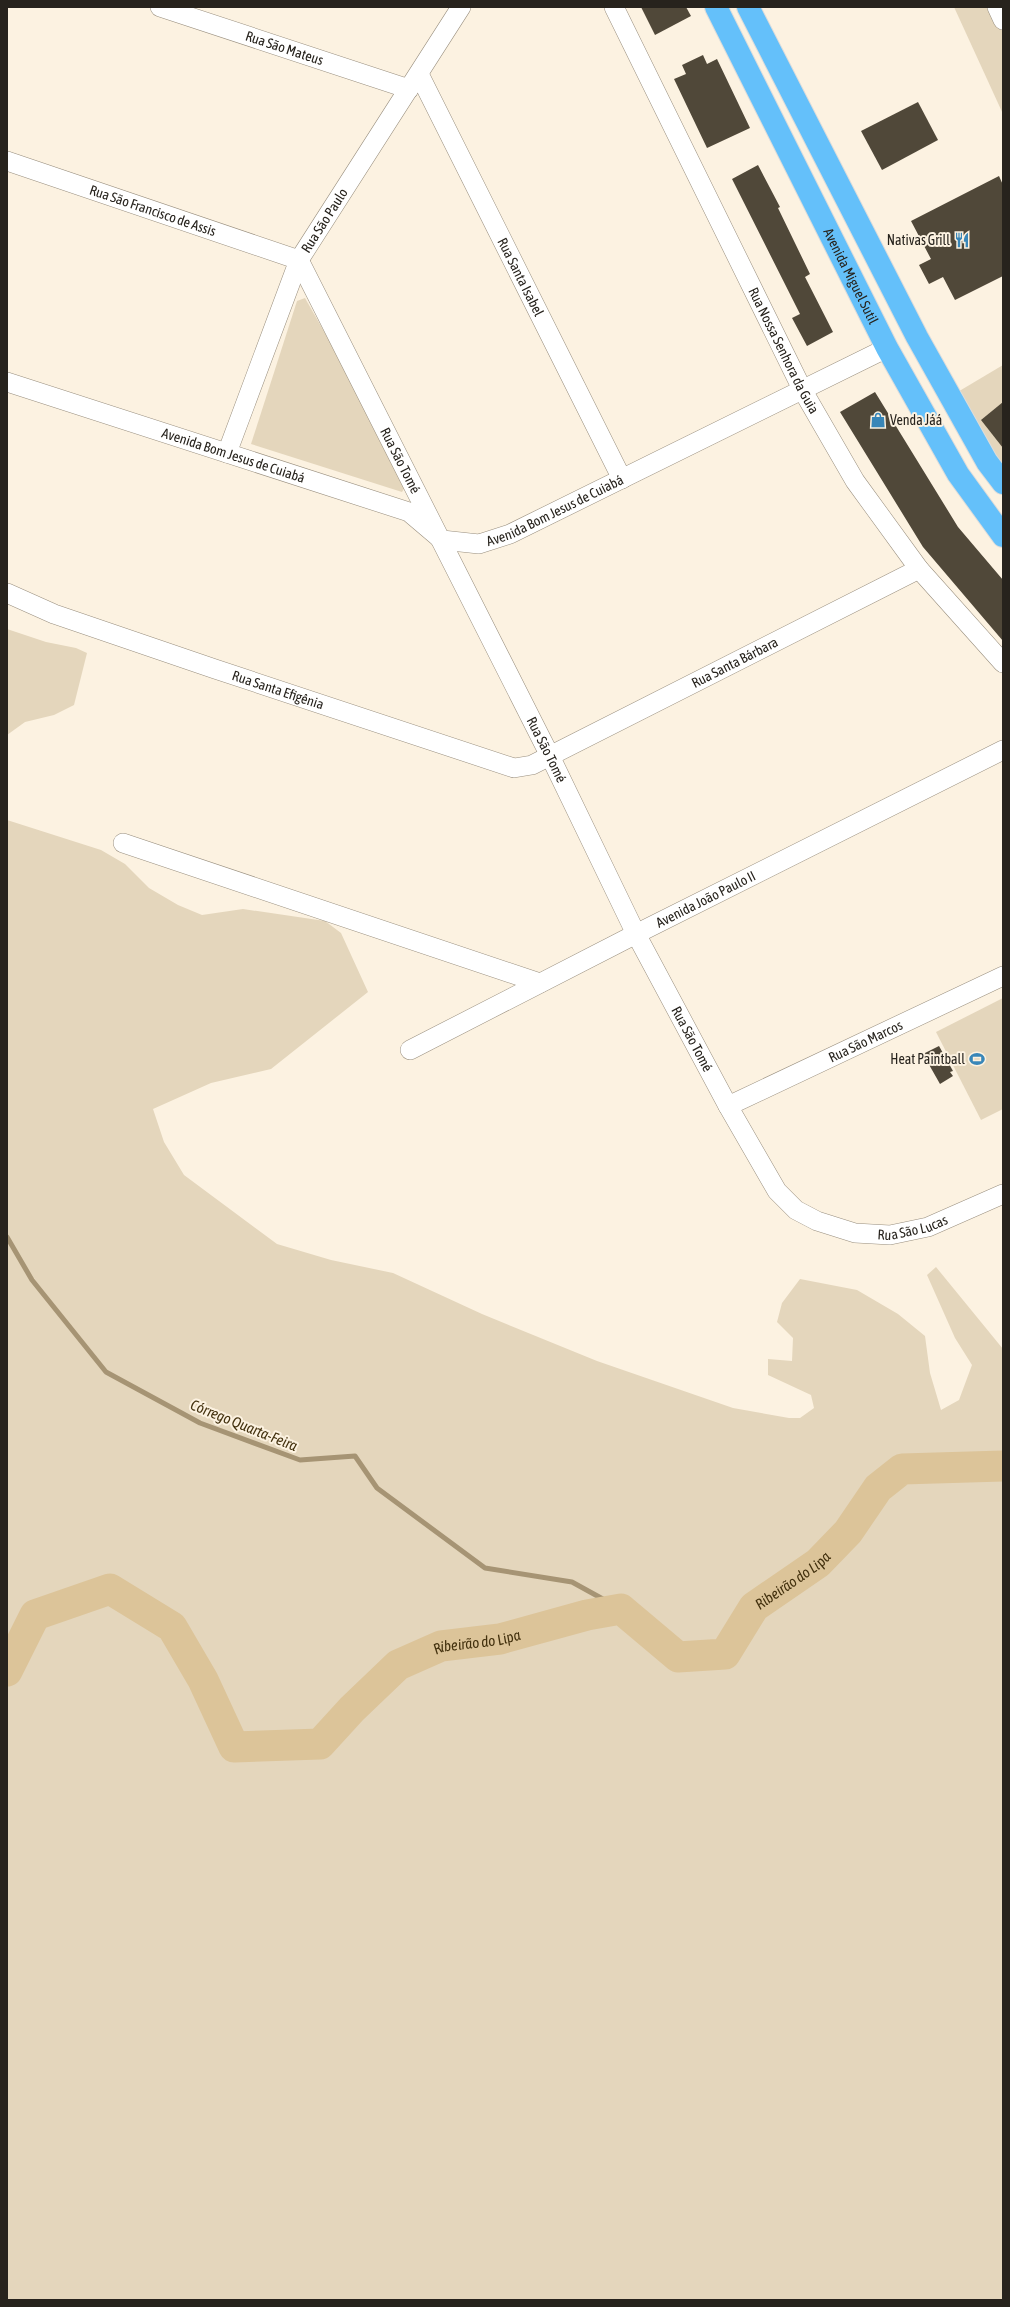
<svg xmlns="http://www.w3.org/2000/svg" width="1010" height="2307" font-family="'Asap Condensed',sans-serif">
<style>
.green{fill:#e4d6bc}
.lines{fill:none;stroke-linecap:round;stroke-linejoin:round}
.stream{stroke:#a69474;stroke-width:5}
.river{stroke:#dcc499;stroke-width:31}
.building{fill:#504839}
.minor-casing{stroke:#998f7f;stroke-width:20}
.trunk-casing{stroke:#dcdcdb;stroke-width:24}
.minor{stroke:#fff;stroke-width:19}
.trunk{stroke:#64c0fa;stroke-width:22}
.labels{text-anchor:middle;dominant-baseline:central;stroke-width:4;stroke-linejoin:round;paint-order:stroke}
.street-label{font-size:14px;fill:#27231d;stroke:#fcf2e1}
.poi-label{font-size:14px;fill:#27231d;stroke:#fcf2e1;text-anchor:end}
.water-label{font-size:15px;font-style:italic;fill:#43310e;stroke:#fcf2e1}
</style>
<rect width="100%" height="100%" fill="#fcf2e1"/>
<g class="green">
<polygon points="954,7 1003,7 1003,114"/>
<polygon points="305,298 409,481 402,492 251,444 297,301"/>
<polygon points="1003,365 1003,474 956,393"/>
<polygon points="7,629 46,642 76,648 87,653 74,705 54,715 25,722 7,735"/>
<polygon points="7,820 101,850 125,864 149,888 178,905 202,915 243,909 325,921 341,933 368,992 271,1069 211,1083 153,1109 164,1142 184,1175 277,1244 331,1260 393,1273 482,1314 597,1361 733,1408 789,1418 800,1418 814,1408 811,1395 768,1375 768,1359 792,1361 793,1338 777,1322 782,1303 800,1279 857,1290 898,1314 925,1336 930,1373 941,1410 959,1400 972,1365 955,1338 927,1275 936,1267 1003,1349 1003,2300 7,2300"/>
<polygon points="1003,998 1003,1109 981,1120 936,1032"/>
</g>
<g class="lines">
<polyline class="stream" points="7,1237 32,1280 106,1372 200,1423 300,1460 355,1456 377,1488 485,1568 572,1582 621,1609"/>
<path class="river" id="s1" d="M7,1671l28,-56 75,-26 62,38 31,53 31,67 86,-3 32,-35 46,-44 43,-19 59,-7 87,-24 34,-6 57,48 47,-3 29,-47 64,-44 30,-31 30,-44 24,-19 101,-3"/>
</g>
<g class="building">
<polygon points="641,7 686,7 691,16 655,35"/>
<polygon points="703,55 707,64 717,59 750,128 707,148 674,79 686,74 682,65"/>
<polygon points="918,102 938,140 882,170 861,131"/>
<polygon points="758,165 780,207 778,208 810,274 805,277 833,332 807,346 792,318 800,314 732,179"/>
<polygon points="999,176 1003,185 1003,276 955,300 943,277 929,284 919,265 931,259 911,221"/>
<polygon points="875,392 958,527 1003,580 1003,641 923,547 840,412"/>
<polygon points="1003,402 1003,448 981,420"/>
<polygon points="939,1046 953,1071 950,1072 953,1076 940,1084 923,1054"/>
</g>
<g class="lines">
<g class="minor-casing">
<g id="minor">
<path id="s2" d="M160,7l249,82"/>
<path id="s3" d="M614,7l189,384 52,90 64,88 84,94"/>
<polyline points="997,7 1003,20"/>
<path id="s4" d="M419,74l203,405"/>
<path id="s5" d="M7,161l292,99 251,496 86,178 92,172 49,85 19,19 21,11 38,12 35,2 38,-8 75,-33"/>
<path id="s6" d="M7,382l402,130 33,28 37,4 31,-10 377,-186"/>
<path id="s7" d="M227,453l72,-193 162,-253"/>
<path id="s8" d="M7,593l47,21 161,55 299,99 18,-3 387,-196"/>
<polyline points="123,843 540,983"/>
<path id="s9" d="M410,1050l226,-116 367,-184"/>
<path id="s10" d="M728,1106l275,-130"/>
</g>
</g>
<g class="trunk-casing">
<g id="trunk">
<path id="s11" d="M716,7l171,341 71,126 45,62"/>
<polyline points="748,7 917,337 987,462 1003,483"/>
</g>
</g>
<use href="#minor" class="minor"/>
<use href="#trunk" class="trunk"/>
</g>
<defs>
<g id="restaurant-bare" transform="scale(1.2)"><path d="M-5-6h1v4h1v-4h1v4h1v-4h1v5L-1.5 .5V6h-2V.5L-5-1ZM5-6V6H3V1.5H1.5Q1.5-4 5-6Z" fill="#3886b8" stroke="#fcf2e1" stroke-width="2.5" paint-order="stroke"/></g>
<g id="shop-bare" transform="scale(1.2)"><path d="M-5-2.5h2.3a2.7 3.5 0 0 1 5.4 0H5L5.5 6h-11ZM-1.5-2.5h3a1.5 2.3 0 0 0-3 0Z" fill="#3886b8" stroke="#fcf2e1" stroke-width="2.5" paint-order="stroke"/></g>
<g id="stadium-bare" transform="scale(1.2)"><path d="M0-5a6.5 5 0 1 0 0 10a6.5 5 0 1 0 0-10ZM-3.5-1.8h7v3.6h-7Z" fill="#3886b8" stroke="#fcf2e1" stroke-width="2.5" paint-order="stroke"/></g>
</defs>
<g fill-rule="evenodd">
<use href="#restaurant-bare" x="962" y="240"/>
<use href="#shop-bare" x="878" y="420"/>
<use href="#stadium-bare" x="977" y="1059"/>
</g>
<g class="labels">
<g class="street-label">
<text stroke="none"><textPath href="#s2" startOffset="131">Rua São Mateus</textPath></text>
<text stroke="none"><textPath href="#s5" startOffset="154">Rua São Francisco de Assis</textPath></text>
<text stroke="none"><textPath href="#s7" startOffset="253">Rua São Paulo</textPath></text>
<text stroke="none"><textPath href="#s4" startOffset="227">Rua Santa Isabel</textPath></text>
<text stroke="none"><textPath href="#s11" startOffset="301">Avenida Miguel Sutil</textPath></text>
<text stroke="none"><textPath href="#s3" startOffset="383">Rua Nossa Senhora da Guia</textPath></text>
<text stroke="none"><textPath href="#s6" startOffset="238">Avenida Bom Jesus de Cuiabá</textPath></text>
<text stroke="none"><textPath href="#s5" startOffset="533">Rua São Tomé</textPath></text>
<text stroke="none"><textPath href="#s6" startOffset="586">Avenida Bom Jesus de Cuiabá</textPath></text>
<text stroke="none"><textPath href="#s8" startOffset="782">Rua Santa Bárbara</textPath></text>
<text stroke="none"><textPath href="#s8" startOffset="288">Rua Santa Efigênia</textPath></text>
<text stroke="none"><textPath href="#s5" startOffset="857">Rua São Tomé</textPath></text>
<text stroke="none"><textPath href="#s9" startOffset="332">Avenida João Paulo II</textPath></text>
<text stroke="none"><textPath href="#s5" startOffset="1181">Rua São Tomé</textPath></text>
<text stroke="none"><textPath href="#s10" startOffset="152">Rua São Marcos</textPath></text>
<text stroke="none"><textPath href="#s5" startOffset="1504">Rua São Lucas</textPath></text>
</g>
<g class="poi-label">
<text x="950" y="240">Nativas Grill</text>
<text x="890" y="420" text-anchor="start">Venda Jáá</text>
<text x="965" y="1059">Heat Paintball</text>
</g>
<g class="water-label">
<text transform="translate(244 1425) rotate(22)">Córrego Quarta-Feira</text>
<text stroke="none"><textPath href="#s1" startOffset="1002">Ribeirão do Lipa</textPath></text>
<text stroke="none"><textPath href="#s1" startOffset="630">Ribeirão do Lipa</textPath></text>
</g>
</g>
<rect width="1010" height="2307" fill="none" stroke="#27231d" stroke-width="16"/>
</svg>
